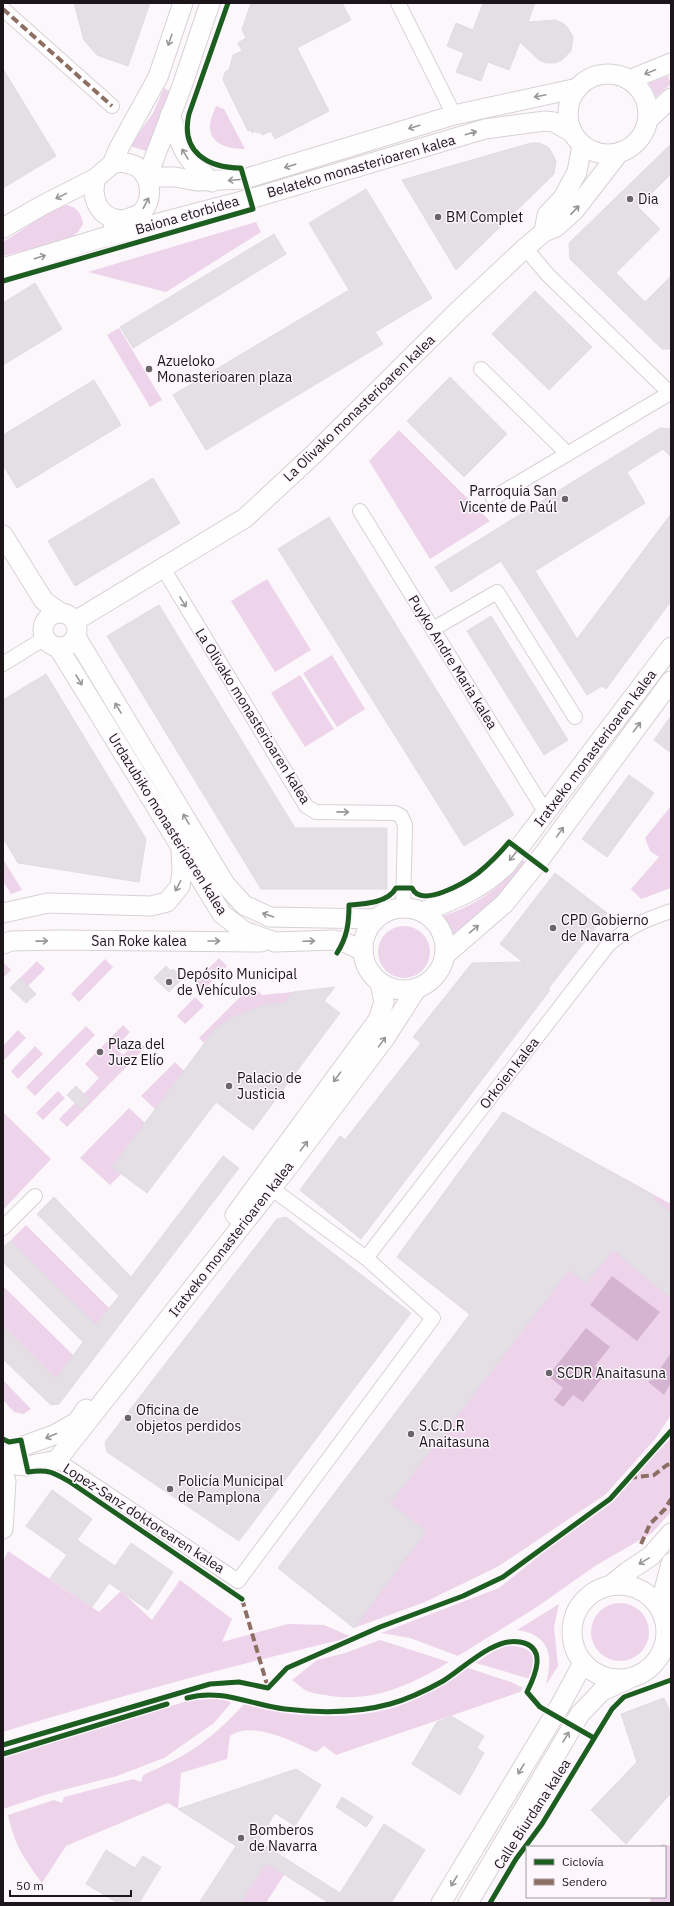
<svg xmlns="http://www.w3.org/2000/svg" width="674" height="1906" font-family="'IBM Plex Sans',sans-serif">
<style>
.green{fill:#edd4eb}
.water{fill:#d5b4d2}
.building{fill:#e4dfe4;stroke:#e0dce0}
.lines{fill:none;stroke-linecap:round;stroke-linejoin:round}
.street-casing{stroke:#d7d1d6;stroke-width:16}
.secondary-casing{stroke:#d7d1d6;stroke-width:21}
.street{stroke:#fffefe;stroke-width:14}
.secondary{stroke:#fffefe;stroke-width:19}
.quiet{stroke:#8d6e63;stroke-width:4;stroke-dasharray:8 4;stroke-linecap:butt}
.cycleway-casing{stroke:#fdf6fc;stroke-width:8}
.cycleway{stroke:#1b5e20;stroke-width:5}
.oneway{stroke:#999698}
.poi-dot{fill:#6a6569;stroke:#fdf6fc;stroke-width:1.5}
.labels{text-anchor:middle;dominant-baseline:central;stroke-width:3;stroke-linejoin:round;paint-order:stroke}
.street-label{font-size:14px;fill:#1c161b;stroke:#fdf6fc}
.poi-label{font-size:14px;fill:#1c161b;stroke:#fdf6fc;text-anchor:start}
</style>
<rect width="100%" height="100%" fill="#fcf7fb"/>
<g class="green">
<polygon points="668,76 671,84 656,97 649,83"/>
<polygon points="164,88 171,92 152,153 130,146 153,113"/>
<path d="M216,106l8,3 21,40c-15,0 -37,-4 -35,-25 1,-6 4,-13 6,-18z"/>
<path d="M67,205c11,3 14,8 16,19l-5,8 -9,7 -66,17v-14l53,-34z"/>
<polygon points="256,222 261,232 166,292 88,272"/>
<polygon points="119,328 162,400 150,407 107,335"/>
<polygon points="399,430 490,521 430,559 369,461"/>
<polygon points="267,579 311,650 275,672 231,601"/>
<polygon points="332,655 365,709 337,727 303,673"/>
<polygon points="300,675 334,729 305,747 271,693"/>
<polygon points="671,806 671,888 641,899 631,889 659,857 650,851 645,838"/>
<polygon points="3,859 22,890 11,894 3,881"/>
<path d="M522,860l5,3 -24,34 -49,41 -12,-22c30,-8 63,-30 80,-56z"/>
<circle cx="404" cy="952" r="26"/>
<polygon points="219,958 227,966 203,990 195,982"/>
<polygon points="105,959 113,967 79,1002 71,994"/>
<polygon points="37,961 45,969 28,986 20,978"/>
<polygon points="3,962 11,970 3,978"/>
<polygon points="252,985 262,995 293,992 285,1003 231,1018 215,1029 204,1043 199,1038"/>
<polygon points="195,997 204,1006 185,1024 177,1016"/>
<polygon points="123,1025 130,1032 115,1048 123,1055 138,1040 145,1048 67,1127 59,1119 75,1103 81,1109 90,1100 84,1094 99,1078 85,1064"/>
<polygon points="86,1026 95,1035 35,1096 26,1087"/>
<polygon points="18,1030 26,1038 3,1061 3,1046"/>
<polygon points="35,1046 43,1054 18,1079 11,1071"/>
<polygon points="175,1062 184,1071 155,1109 141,1096"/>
<polygon points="58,1091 65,1098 43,1120 36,1113"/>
<polygon points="129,1108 145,1123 112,1167 121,1174 110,1185 80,1158"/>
<polygon points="3,1112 51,1159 3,1210"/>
<polygon points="503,1112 671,1204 671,1415 655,1439 606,1494 499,1566 425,1602 354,1628 278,1568 470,1315 397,1257"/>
<polygon points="26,1225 109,1308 96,1325 10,1241"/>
<polygon points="3,1286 73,1355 56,1379 3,1326"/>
<polygon points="3,1380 31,1409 24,1414 14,1412 3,1400"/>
<polygon points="671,1438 671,1512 652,1533 595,1566 537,1607 458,1656 410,1638 381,1633 499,1588 610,1499 629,1478"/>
<path d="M8,1551l91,61 22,-21 31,29 28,-40 52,39 -10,23 66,-18 36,1 28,12c-117,28 -234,59 -349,95v-170z"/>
<circle cx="620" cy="1632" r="29"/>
<path d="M559,1604l-5,23 4,39 -12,19c7,-29 5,-50 -29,-55z"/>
<path d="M380,1640l69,22c-37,23 -80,42 -124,33 -6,-1 -13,-2 -18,-4 -5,-2 -10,-8 -15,-11l25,-20 28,-7z"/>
<path d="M505,1646c25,-1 35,8 25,33l-54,-16 14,-10z"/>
<path d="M468,1668l43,14 12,6 -3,4 -184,63 -12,-9 -8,6c-23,-10 -62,-32 -86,-16l-3,23 -46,14 -3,36 -10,-6 -102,43 -24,37c-18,-25 -27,-36 -34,-68l46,-15 8,3 2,-6 69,-18 8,3 2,-7c46,-20 68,-35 101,-71 48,12 103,18 152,3 25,-8 50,-25 72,-39z"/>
<polygon points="204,1696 222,1697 231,1703 214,1723 164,1758 117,1776 48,1794 3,1809 3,1757"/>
<polygon points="662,1844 671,1846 671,1903 650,1903 651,1897 665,1897 665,1847 661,1847"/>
<polygon points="266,1863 284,1875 266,1903 240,1903"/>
</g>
<g class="water">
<polygon points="612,1276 660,1312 637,1341 590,1305"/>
<polygon points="586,1328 610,1347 595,1366 605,1374 583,1402 573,1395 563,1407 554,1400 563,1388 548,1376"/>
<polygon points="671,1353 671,1383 664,1395 648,1382 657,1373"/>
</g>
<g class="building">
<polygon points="74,3 150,3 128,66 97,55 84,40"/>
<polygon points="251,3 342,3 351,20 297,48 329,111 275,139 271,131 262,135 260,132 257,133 255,131 252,133 251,130 248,131 223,80 225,72 229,70 233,55 242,51 238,43 246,38 242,29"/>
<polygon points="483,3 535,3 528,22 555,20 563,23 568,28 573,37 571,51 562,60 555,63 546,63 539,60 520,42 509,70 488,62 481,81 456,72 464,53 447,46 456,23 473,30"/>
<polygon points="3,69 56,156 3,188"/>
<polygon points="531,143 539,143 548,147 552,153 556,161 554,174 456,270 402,180"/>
<polygon points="671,144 671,174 638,207 660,229 616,273 645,302 671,276 671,349 662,349 570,259 569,243"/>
<polygon points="366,189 432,298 375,332 383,344 206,450 173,395 349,290 309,223"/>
<polygon points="274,234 286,254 133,348 120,327"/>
<polygon points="35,283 62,329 3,365 3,303"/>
<polygon points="535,291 592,347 549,390 492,334"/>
<polygon points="450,377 507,434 464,477 407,421"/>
<polygon points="94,380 121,425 17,488 3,465 3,435"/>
<polygon points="660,428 671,429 671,457 663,449 627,472 645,503 535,571 577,639 671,514 671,601 606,689 602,686 587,695 501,561 451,592 435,567"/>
<polygon points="153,478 180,523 75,586 48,541"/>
<polygon points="329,517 514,815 464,846 278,549"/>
<polygon points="159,605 295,828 387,828 387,889 261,889 107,636"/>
<polygon points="491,616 568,740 544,755 467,631"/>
<polygon points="46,674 146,839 139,882 18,863 3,838 3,700"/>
<polygon points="671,716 671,753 654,740"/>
<polygon points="629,775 654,793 607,857 582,839"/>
<polygon points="555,873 607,913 548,989 550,990 361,1239 300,1190 340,1136 345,1140 421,1043 413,1037 472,963 523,962 500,944"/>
<polygon points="166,966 171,971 173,969 183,978 169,992 154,978"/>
<polygon points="20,978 36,994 26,1003 10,988"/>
<polygon points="335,987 324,1001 340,1013 253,1130 216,1102 147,1193 112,1167 215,1029 231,1018 267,1004 285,1003 293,992"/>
<polygon points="76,1086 90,1100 81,1109 67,1095"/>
<polygon points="503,1112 655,1196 653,1198 671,1213 671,1298 613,1250 586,1283 569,1270 390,1503 426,1531 354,1628 278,1568 470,1314 397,1257"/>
<polygon points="223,1156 239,1168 59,1404 51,1405 3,1359 3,1326 56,1379 83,1342 3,1262 3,1247 10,1241 96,1325 119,1296 37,1214 54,1197 131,1277"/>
<polygon points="286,1217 411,1313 239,1541 107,1452 105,1442 277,1219"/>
<polygon points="52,1490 92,1519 77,1540 115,1566 131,1543 173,1572 148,1610 109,1583 92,1607 50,1578 67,1555 26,1526"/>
<polygon points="664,1698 671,1714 671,1793 626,1844 591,1810 637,1762 621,1714"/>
<polygon points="451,1716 484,1736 477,1748 484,1753 460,1795 412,1764 437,1722"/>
<polygon points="296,1769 321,1785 295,1826 275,1813 258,1841 340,1893 384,1824 425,1850 391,1903 329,1903 266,1863 240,1903 199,1903 236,1846 178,1809"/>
<polygon points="342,1797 373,1817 366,1827 336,1807"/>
<polygon points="106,1850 135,1868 143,1856 161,1867 139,1903 118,1903 86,1884"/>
</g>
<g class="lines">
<g class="street-casing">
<g id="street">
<polyline points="398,3 454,115"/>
<polyline points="3,9 112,106"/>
<polyline points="525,248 548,275 671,394"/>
<polyline points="481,369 568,454"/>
<polyline points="493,498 670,393"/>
<polyline points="360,511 546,813"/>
<polyline points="163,568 306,806 316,812 395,813 401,816 405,825 403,908"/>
<polyline points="433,629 497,592 575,717"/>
<polyline points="3,664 45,638"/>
<polyline points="3,1228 35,1196"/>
<path d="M366,1258l242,-313c21,-19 37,-25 63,-34"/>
<polyline points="57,1460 238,1581 433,1318 366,1258 264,1183"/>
<polyline points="663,1649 671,1648"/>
</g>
</g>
<g class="secondary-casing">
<g id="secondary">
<circle cx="608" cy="114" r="40"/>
<polyline points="629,80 671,63"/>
<path d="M170,115c12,34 14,43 42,67"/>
<polyline points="648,120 671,98"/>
<path d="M112,164c4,-1 9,-2 13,-1 25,2 32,34 16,50 -4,3 -10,4 -15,6 -4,2 -9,6 -13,9"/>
<polyline points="147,177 175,177 197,181 244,179 454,115 578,88"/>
<polyline points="147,177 182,86 210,3"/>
<path d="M96,178c-5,16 0,34 16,40 6,2 13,2 20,3"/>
<polyline points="3,228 41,206 96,178 112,164 120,146 158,77 183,3"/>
<polyline points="544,232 547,215 563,198 577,172 582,145"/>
<polyline points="3,268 98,239 250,199 485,129 545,121 554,122 573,133"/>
<polyline points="3,535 44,601 61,613"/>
<circle cx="60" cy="630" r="17"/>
<polyline points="75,621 245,518 316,452 459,310 525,248 544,232 556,227 574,211 618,154"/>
<polyline points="76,637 225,884 244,905 270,917 376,919"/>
<polyline points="58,647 222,914 244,931 275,942 334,940 344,942 363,951"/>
<circle cx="404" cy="949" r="41"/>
<path d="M423,912c32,-13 58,-22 83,-47l165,-218"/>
<polyline points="3,913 48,903 151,906 167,902 180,886 182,871 181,850"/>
<polyline points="3,944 11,941 58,940 261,942"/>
<polyline points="445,955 504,904 537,863 671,681"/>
<polyline points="235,1215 378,1020 384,1002 380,983"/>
<polyline points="3,1458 23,1446 54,1435 77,1422 86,1409"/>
<polyline points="3,1464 27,1466 57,1460 292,1162 385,1038 417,988"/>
<polyline points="3,1476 6,1481 3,1529"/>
<circle cx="619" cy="1632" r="47"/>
<polyline points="611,1585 627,1572 651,1556 671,1533"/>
<polyline points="662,1610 661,1602 671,1563"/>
<polyline points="441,1903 561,1704 583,1663"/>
<polyline points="468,1903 580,1714 602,1691 627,1680"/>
</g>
</g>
<use href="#street" class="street"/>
<use href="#secondary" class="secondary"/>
<g class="quiet">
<polyline points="3,9 112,106"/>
<polyline points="629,1478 654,1475 667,1465 671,1464"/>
<polyline points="641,1544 650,1524 665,1509 671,1499"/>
<polyline points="242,1599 268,1688"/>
</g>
<g class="cycleway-casing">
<g id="cycleway">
<path d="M3,281l250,-72 -12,-41c-33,0 -61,-16 -52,-54l39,-111"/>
<path d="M337,953c10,-16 12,-29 12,-48 15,-1 39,-2 47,-17h16c9,21 54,-6 66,-15 12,-10 22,-20 31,-31l37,28"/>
<path d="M3,1439l6,3 12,-2 7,32c20,-3 25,0 42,10l172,117"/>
<path d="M187,1698c34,-10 64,7 98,11 34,4 72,4 105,-5 18,-5 37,-14 53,-23 21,-13 51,-44 77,-39 28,5 15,34 7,50l13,15 54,31"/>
<polyline points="3,1745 210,1684 239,1682 268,1688 287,1668 380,1627 463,1596 503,1577 610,1499 671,1431"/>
<polyline points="3,1754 167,1704"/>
<polyline points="490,1903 516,1859 542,1824 612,1709 624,1697 671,1680"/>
</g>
</g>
<use href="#cycleway" class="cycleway"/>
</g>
<defs><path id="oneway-shaft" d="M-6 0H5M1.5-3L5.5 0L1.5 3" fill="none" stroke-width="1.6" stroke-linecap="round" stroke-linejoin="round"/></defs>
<g class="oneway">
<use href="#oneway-shaft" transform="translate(170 40) rotate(109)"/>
<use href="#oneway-shaft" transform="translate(650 72) rotate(158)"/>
<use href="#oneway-shaft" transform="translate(540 96) rotate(168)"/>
<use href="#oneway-shaft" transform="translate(414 127) rotate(163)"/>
<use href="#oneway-shaft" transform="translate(471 133) rotate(-16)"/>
<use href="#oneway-shaft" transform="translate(185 154) rotate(-121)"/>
<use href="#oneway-shaft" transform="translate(290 166) rotate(163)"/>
<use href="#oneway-shaft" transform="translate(234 180) rotate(175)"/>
<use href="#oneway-shaft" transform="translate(61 196) rotate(154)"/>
<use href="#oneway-shaft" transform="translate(146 203) rotate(-63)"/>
<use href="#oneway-shaft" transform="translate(575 210) rotate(-47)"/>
<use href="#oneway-shaft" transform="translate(40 257) rotate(-17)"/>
<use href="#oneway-shaft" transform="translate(183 602) rotate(58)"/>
<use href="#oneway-shaft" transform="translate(79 680) rotate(59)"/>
<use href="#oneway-shaft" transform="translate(118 708) rotate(-121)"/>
<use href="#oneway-shaft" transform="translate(637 727) rotate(-53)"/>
<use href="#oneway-shaft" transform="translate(343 812) rotate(1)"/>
<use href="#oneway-shaft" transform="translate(186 819) rotate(-121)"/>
<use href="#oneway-shaft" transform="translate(560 832) rotate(-54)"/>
<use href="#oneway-shaft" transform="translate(513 856) rotate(129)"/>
<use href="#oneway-shaft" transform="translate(178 886) rotate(117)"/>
<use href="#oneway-shaft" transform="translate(268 915) rotate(-161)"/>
<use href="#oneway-shaft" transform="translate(474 929) rotate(-40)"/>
<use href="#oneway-shaft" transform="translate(42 941) rotate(-1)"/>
<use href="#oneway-shaft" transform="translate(214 941)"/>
<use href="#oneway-shaft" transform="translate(309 941) rotate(-2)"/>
<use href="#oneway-shaft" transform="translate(382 1042) rotate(-54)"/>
<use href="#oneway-shaft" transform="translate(337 1077) rotate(127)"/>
<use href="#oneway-shaft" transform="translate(304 1146) rotate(-53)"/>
<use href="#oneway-shaft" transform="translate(51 1436) rotate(156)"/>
<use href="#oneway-shaft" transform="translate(644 1561) rotate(149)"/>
<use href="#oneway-shaft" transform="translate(566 1737) rotate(-59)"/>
<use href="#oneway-shaft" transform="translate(521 1769) rotate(121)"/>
<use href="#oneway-shaft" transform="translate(454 1881) rotate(121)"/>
</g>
<g class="poi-dot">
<circle cx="630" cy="199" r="4"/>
<circle cx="438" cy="217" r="4"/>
<circle cx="149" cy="369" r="4"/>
<circle cx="565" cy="499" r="4"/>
<circle cx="553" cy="928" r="4"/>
<circle cx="169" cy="982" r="4"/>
<circle cx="100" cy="1052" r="4"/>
<circle cx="229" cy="1086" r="4"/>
<circle cx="549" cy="1373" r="4"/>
<circle cx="128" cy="1418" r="4"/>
<circle cx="411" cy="1434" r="4"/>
<circle cx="170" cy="1489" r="4"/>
<circle cx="241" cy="1838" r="4"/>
</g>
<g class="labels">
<g class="street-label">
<text transform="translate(361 166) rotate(-16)">Belateko monasterioaren kalea</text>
<text transform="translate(187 215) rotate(-16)">Baiona etorbidea</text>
<text transform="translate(359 408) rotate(-44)">La Olivako monasterioaren kalea</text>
<text transform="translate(453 662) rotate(58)">Puyko Andre Maria kalea</text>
<text transform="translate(253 716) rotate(58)">La Olivako monasterioaren kalea</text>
<text transform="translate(595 748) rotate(-53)">Iratxeko monasterioaren kalea</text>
<text transform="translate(168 824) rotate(58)">Urdazubiko monasterioaren kalea</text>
<text x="139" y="941">San Roke kalea</text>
<text transform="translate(509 1073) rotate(-52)">Orkoien kalea</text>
<text transform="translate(231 1239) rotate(-52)">Iratxeko monasterioaren kalea</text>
<text transform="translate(144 1518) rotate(33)">Lopez-Sanz doktorearen kalea</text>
<text transform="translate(532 1814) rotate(-57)">Calle Biurdana kalea</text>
</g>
<g class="poi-label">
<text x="638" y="199">Dia</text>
<text x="446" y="217">BM Complet</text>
<text x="157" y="361">Azueloko<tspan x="157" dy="16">Monasterioaren plaza</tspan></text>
<text x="557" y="491" text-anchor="end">Parroquia San<tspan x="557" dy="16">Vicente de Paúl</tspan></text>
<text x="561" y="920">CPD Gobierno<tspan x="561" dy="16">de Navarra</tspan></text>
<text x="177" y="974">Depósito Municipal<tspan x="177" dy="16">de Vehículos</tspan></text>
<text x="108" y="1044">Plaza del<tspan x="108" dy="16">Juez Elío</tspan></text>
<text x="237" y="1078">Palacio de<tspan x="237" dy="16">Justicia</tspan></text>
<text x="557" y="1373">SCDR Anaitasuna</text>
<text x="136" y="1410">Oficina de<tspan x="136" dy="16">objetos perdidos</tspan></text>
<text x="419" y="1426">S.C.D.R<tspan x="419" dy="16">Anaitasuna</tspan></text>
<text x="178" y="1481">Policía Municipal<tspan x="178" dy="16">de Pamplona</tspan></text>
<text x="249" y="1830">Bomberos<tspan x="249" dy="16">de Navarra</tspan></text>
</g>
</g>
<rect width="674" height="1906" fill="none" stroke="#1c161b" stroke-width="8"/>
<rect x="526" y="1846" width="140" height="52" fill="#fdf6fc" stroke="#a39ca2"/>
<rect x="534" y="1859" width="20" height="6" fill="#1b5e20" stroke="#a39ca2"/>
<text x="562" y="1866" font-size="12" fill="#1c161b">Ciclovía</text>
<rect x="534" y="1879" width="20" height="6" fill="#8d6e63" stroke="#a39ca2"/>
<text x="562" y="1886" font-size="12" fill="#1c161b">Sendero</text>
<path d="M10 1890v6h121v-6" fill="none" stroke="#1c161b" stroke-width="2"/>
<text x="16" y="1890" font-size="12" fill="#1c161b" stroke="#fdf6fc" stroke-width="3" paint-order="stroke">50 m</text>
</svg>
